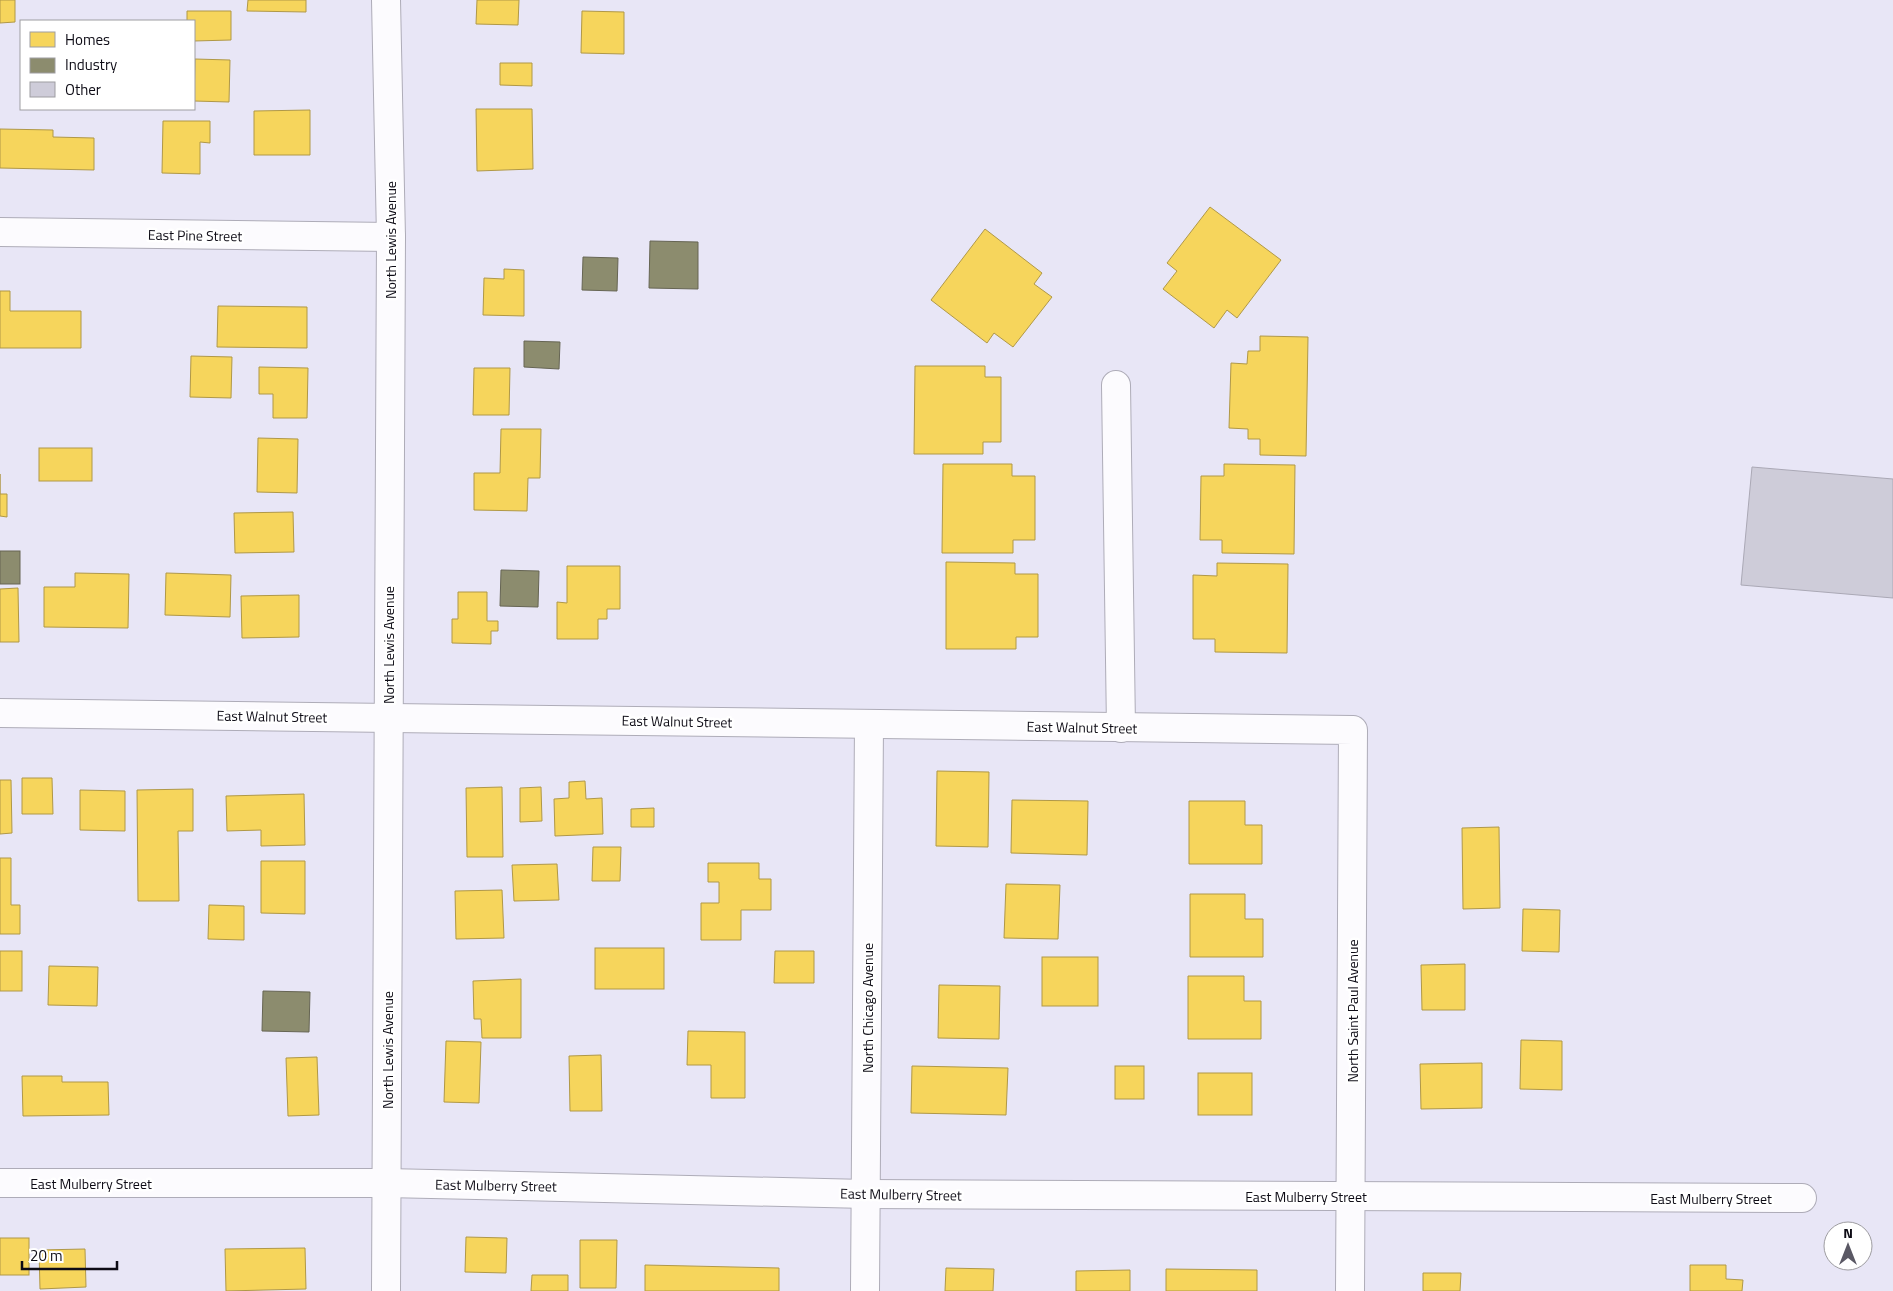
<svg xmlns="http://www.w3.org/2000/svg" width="1893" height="1291" font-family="'Titillium Web',sans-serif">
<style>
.homes{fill:#f6d55c;stroke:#b09847}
.industry{fill:#8c8c6e;stroke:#666553}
.building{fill:#ceccd9;stroke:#aaa8b5}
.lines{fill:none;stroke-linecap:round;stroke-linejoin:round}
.minor-casing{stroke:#aeacb8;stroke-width:30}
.minor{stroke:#fcfbfe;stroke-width:28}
.labels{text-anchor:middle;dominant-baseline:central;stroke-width:5;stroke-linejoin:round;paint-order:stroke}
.street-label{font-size:14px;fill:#0d0b15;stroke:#fff}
</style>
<rect width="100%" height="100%" fill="#e8e6f6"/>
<g class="homes">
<polygon points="0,0 15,0 15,22 0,23"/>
<polygon points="248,0 306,0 306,12 247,11"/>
<polygon points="477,0 519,0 518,25 476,24"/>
<polygon points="187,11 231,11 231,40 194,41 194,21 187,21"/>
<polygon points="582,11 624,12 624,54 581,53"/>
<polygon points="195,59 230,60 229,102 194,101"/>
<polygon points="500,63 532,63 532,86 500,85"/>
<polygon points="476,109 532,109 533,169 477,171"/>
<polygon points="310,110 310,155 254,155 254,111"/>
<polygon points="163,121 210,121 210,143 200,142 200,174 162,173"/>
<polygon points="0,129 53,130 53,137 94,138 94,170 0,168"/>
<polygon points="1210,207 1281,260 1237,318 1227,310 1214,328 1163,289 1177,271 1167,263"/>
<polygon points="985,229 1042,273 1034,284 1052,297 1013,347 994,333 987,343 931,300"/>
<polygon points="504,269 524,270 524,316 483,315 484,278 504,279"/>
<polygon points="0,291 10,291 10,311 81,311 81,348 0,348"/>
<polygon points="218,306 307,307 307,348 217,347"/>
<polygon points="1260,336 1308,337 1306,456 1260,455 1260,439 1248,439 1248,429 1229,428 1231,363 1247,364 1248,351 1260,351"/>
<polygon points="191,356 232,357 231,398 190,397"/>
<polygon points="915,366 985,366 985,377 1001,377 1001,442 983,442 983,454 914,454"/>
<polygon points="259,367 308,368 307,418 273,418 273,394 259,394"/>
<polygon points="474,368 510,368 509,415 473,415"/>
<polygon points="501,429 541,429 540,478 528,478 527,511 474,510 474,473 500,473"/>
<polygon points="258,438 298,439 297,493 257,492"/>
<rect x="39" y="448" width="53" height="33"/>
<polygon points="943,464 1012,464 1012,476 1035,476 1035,540 1013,540 1013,553 942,553"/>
<polygon points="1224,464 1295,465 1294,554 1222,553 1222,540 1200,540 1201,476 1224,476"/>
<polygon points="0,474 0,494 7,494 7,517 0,516"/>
<polygon points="293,512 294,552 235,553 234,513"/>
<polygon points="946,562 1015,563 1015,574 1038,574 1038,637 1016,637 1016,649 946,649"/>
<polygon points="1217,563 1288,564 1287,653 1215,652 1215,639 1193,639 1193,575 1217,576"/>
<polygon points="567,566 620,566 620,609 607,609 607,619 598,619 598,639 557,639 557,602 567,603"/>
<polygon points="75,573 129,574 128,628 44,627 44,587 75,587"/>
<polygon points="166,573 231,575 230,617 165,615"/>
<polygon points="18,588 19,642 0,642 0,589"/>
<polygon points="458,592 487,592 487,621 498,621 498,631 491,631 491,644 452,643 452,619 458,619"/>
<polygon points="299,595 299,637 242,638 241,596"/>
<polygon points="937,771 989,772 988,847 936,846"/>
<polygon points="22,778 52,778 53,814 22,814"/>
<polygon points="0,780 11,780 12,833 0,834"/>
<polygon points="585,781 586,799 602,798 603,834 555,836 554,799 569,798 569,782"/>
<polygon points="502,787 503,857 467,857 466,788"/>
<polygon points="541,787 542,821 520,822 520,788"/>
<polygon points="193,789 193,831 178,831 179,901 138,901 137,790"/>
<polygon points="80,790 125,791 125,831 80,830"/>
<polygon points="304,794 305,845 261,846 261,830 227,831 226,796"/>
<polygon points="1012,800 1088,801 1087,855 1011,853"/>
<polygon points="1189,801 1245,801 1245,825 1262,825 1262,864 1189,864"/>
<polygon points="654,808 654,827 631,827 631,809"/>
<polygon points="1499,827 1500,908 1463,909 1462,828"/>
<polygon points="593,847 621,847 620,881 592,881"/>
<polygon points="0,858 11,858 11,905 20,905 20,934 0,934"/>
<polygon points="261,861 305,861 305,914 261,913"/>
<polygon points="708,863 759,863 759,879 771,879 771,910 741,910 741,940 701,940 701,903 719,903 719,882 708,882"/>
<polygon points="557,864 559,900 514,901 512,865"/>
<polygon points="1006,884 1060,885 1058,939 1004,938"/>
<polygon points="502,890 504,938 456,939 455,891"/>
<polygon points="1190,894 1245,894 1245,919 1263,919 1263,957 1190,957"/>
<polygon points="209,905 244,906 244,940 208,939"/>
<polygon points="1523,909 1560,910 1559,952 1522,951"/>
<rect x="595" y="948" width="69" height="41"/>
<rect x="0" y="951" width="22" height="40"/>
<polygon points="775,951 814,951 814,983 774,983"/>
<rect x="1042" y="957" width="56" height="49"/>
<polygon points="1465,964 1465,1010 1422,1010 1421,965"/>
<polygon points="49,966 98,967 97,1006 48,1005"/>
<polygon points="1188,976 1244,976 1244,1001 1261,1001 1261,1039 1188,1039"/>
<polygon points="521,979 521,1038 482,1038 481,1019 474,1019 473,981"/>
<polygon points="939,985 1000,986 999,1039 938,1038"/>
<polygon points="688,1031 745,1032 745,1098 711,1098 711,1065 687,1065"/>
<polygon points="1521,1040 1562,1041 1562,1090 1520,1089"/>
<polygon points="446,1041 481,1042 479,1103 444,1102"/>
<polygon points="601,1055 602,1111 570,1111 569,1056"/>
<polygon points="317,1057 319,1115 288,1116 286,1058"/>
<polygon points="1482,1063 1482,1108 1421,1109 1420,1064"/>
<polygon points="912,1066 1008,1068 1006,1115 911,1113"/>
<rect x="1115" y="1066" width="29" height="33"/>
<rect x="1198" y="1073" width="54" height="42"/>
<polygon points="22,1076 62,1076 62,1082 108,1082 109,1115 23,1116"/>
<polygon points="466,1237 507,1238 506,1273 465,1272"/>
<rect x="0" y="1238" width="29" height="37"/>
<polygon points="580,1240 617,1240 616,1288 580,1288"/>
<polygon points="305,1248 306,1289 226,1291 225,1249"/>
<polygon points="85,1249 86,1287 40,1289 39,1250"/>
<polygon points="645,1265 779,1268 779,1291 645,1291"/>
<polygon points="1690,1265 1726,1265 1726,1279 1743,1280 1742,1291 1690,1291"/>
<polygon points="946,1268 994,1269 993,1291 945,1291"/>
<polygon points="1166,1269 1257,1270 1257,1291 1166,1291"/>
<polygon points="1130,1270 1130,1291 1076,1291 1076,1271"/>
<polygon points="1423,1273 1461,1273 1460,1291 1423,1291"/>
<polygon points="532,1275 568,1275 568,1291 531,1291"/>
</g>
<g class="industry">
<polygon points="650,241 698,242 698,289 649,288"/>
<polygon points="583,257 618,258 617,291 582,290"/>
<polygon points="524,341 560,342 559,369 524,367"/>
<rect x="0" y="551" width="20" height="33"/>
<polygon points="501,570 539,571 538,607 500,606"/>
<polygon points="263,991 310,992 309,1032 262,1031"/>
</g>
<polygon class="building" points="1752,467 1893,479 1893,598 1741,585"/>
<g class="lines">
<g class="minor-casing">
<g id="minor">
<polyline points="386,0 391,237 386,1291"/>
<polyline points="0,232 391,237"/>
<polyline points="1116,385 1121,728"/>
<polyline points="0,713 1353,730 1350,1291"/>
<polyline points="0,1183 386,1183 866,1194 1802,1198"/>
<polyline points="865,1291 869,724"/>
</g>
</g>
<use href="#minor" class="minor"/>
</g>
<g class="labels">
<g class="street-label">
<text transform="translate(195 235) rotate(1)">East Pine Street</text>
<text transform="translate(390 240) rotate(-90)">North Lewis Avenue</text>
<text transform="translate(388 645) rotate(-90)">North Lewis Avenue</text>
<text transform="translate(272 716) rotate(1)">East Walnut Street</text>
<text transform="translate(677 721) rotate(1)">East Walnut Street</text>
<text transform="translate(1082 727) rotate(1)">East Walnut Street</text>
<text transform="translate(867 1008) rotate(-90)">North Chicago Avenue</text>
<text transform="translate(1352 1011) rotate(-90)">North Saint Paul Avenue</text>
<text transform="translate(387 1050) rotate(-90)">North Lewis Avenue</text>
<text x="91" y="1183">East Mulberry Street</text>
<text transform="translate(496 1185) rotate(1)">East Mulberry Street</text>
<text transform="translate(901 1194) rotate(1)">East Mulberry Street</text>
<text x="1306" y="1196">East Mulberry Street</text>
<text x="1711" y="1198">East Mulberry Street</text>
</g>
</g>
<rect x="20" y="20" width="175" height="90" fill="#ffffff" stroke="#9e9da1"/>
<rect x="30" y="32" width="25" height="15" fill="#f6d55c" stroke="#9e9da1"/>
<text x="65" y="45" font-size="15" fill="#0d0b15">Homes</text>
<rect x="30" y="58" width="25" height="15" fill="#8c8c6e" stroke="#9e9da1"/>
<text x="65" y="70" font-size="15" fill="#0d0b15">Industry</text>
<rect x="30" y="82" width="25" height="15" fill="#ceccd9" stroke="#9e9da1"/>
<text x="65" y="95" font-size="15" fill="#0d0b15">Other</text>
<g transform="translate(1848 1246)"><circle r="24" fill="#ffffff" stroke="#9e9da1"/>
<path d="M0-4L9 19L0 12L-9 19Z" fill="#5a5864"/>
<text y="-8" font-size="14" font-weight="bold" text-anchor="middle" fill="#0d0b15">N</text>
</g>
<path d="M22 1261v8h95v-8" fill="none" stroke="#0d0b15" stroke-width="2.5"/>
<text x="30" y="1261" font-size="15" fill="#0d0b15" stroke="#ffffff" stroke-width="4" paint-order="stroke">20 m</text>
</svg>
